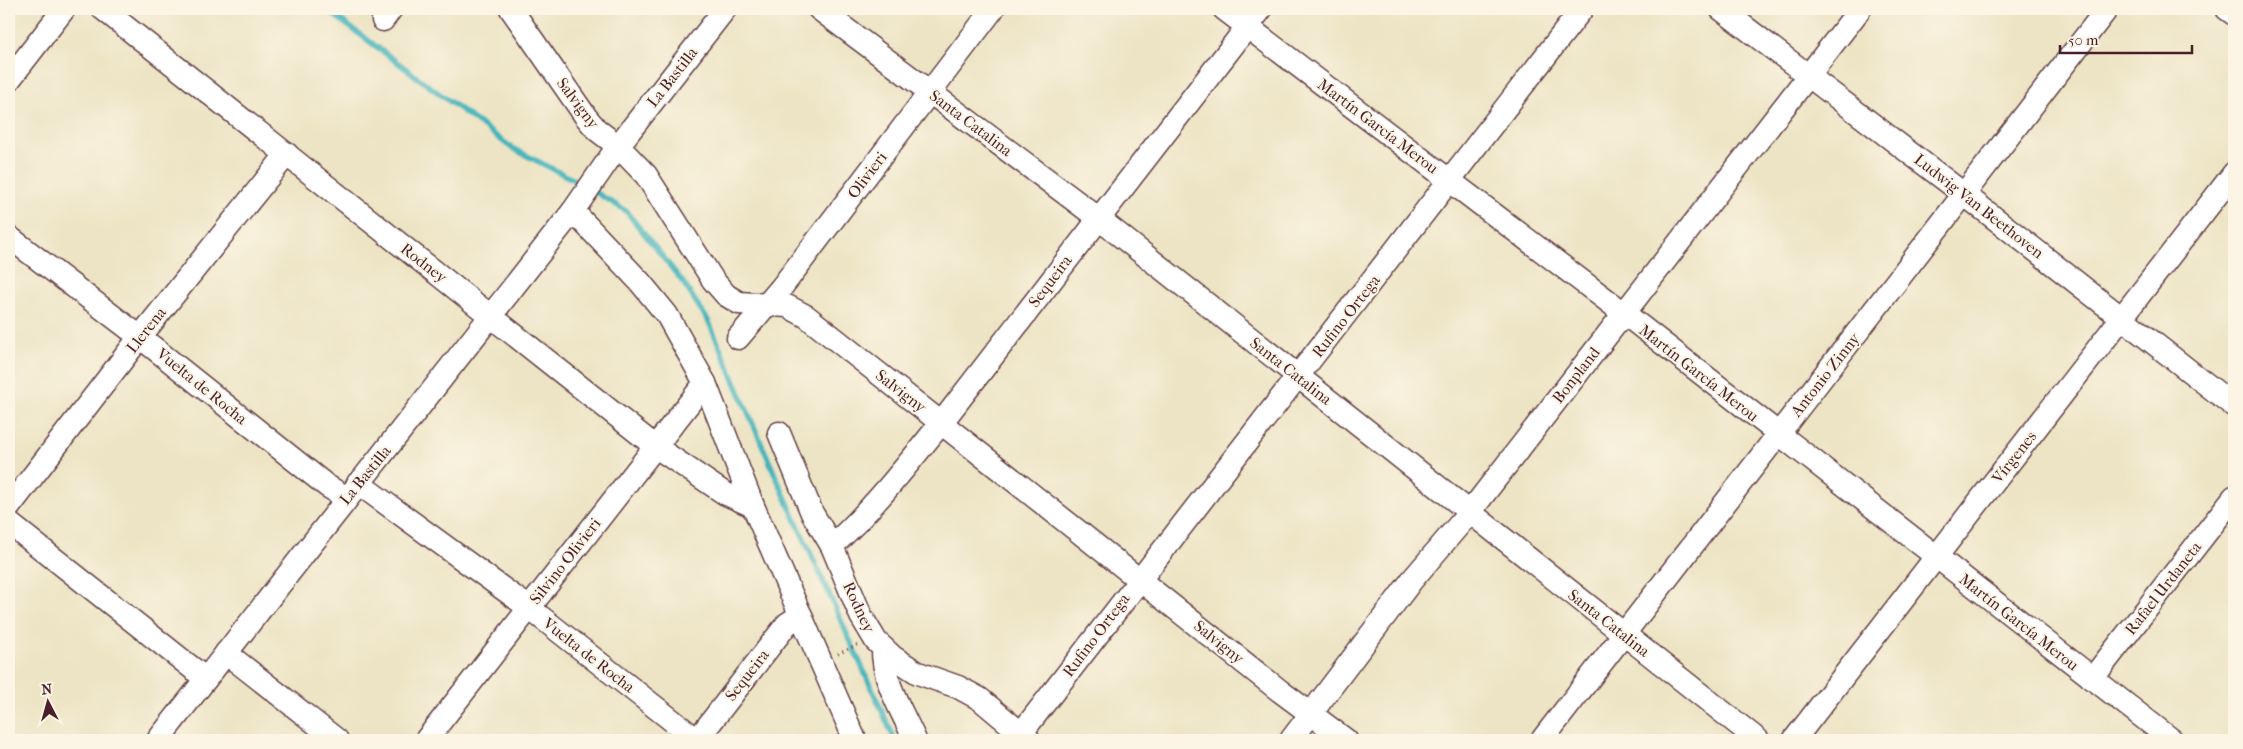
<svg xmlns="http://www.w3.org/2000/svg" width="2243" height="749" font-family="'IM FELL French Canon',serif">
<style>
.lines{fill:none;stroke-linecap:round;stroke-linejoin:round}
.stream{stroke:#45b5bc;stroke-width:5.5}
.minor-casing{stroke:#623d42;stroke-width:25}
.path{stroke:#623d42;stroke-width:3;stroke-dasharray:1 4;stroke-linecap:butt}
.minor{stroke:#fff;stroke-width:22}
.labels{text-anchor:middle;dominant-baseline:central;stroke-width:4;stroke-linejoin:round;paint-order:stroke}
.street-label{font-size:16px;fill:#4a1f2b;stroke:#fcf5e5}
</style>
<rect width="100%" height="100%" fill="#fcf5e5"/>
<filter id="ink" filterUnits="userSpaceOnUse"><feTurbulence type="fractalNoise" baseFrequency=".02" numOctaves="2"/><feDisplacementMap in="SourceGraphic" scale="10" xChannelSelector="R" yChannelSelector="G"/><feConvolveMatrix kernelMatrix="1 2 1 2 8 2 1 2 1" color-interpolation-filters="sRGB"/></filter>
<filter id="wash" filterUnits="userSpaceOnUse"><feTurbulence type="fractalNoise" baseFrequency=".0096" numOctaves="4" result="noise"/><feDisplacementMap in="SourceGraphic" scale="20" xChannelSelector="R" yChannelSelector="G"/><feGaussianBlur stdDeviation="1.12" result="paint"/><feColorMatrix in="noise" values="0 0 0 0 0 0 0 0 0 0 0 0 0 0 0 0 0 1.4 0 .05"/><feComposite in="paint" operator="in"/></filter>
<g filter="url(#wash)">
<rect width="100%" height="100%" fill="#ede4c5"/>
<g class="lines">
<g class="stream">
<polyline points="326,9 512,148 584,185"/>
<polyline points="592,190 626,211 682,281 709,322 773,470 895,740"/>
</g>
</g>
</g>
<g filter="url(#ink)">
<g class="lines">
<g class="minor-casing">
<g id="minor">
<polyline points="103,9 656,447 724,493 753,506"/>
<polyline points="511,9 586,117 597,130 618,146 646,175 713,280 726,295 739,303 787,306 806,316 1280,691 1346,740"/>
<polyline points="819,9 1098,218 1758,740"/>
<polyline points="1224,9 1625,314 2172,740"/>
<polyline points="1721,9 1965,195 2234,406"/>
<polyline points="2227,9 2234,14"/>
<polyline points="383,20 391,9"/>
<polyline points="9,80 64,9"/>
<polyline points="573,211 640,282 667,315 705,383 753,506 855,740"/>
<polyline points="9,237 140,337 327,486 347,498"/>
<polyline points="738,338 781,288 993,9"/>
<polyline points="779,433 812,513 832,546 861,616 876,641 893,657 918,673 958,687 980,699 1029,740"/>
<polyline points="358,483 528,607 697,740"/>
<polyline points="9,507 140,337 287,154"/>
<polyline points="9,523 206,679"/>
<path d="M832,546c41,-37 75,-81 110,-124l319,-413"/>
<path d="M883,648c-1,32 19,63 32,92"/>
<polyline points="226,653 337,740"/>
<polyline points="2092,679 2234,497"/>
<polyline points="158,740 573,211 618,146 725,9"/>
<polyline points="426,740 705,383"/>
<polyline points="697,740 787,624 801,615"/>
<polyline points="1016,740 1582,9"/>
<polyline points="1291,740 1412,580 1470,512 1860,9"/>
<polyline points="1542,740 2107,9"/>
<polyline points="1794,740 2234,173"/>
</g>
</g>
<polyline class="path" points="838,654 857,645"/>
<use href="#minor" class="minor"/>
</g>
</g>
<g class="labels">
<g class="street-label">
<text transform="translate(672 77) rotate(-52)">La Bastilla</text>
<text transform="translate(578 103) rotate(53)">Salvigny</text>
<text transform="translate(971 123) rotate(37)">Santa Catalina</text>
<text transform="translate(1378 126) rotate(37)">Martín García Merou</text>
<text transform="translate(867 175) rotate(-53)">Olivieri</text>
<text transform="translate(1979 206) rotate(38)">Ludwig Van Beethoven</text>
<text transform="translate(424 263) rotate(38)">Rodney</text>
<text transform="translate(1050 281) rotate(-53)">Sequeira</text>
<text transform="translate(1346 316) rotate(-52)">Rufino Ortega</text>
<text transform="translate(146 330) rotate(-52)">Llerena</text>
<text transform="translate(1291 371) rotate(38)">Santa Catalina</text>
<text transform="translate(1699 373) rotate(38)">Martín García Merou</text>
<text transform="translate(1576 375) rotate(-52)">Bonpland</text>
<text transform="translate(1825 375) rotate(-52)">Antonio Zinny</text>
<text transform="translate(202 386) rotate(39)">Vuelta de Rocha</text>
<text transform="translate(901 391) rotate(38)">Salvigny</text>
<text transform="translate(2014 457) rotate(-52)">Vírgenes</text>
<text transform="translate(365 475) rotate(-51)">La Bastilla</text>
<text transform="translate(565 561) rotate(-52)">Silvino Olivieri</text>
<text transform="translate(2163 588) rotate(-52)">Rafael Urdaneta</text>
<text transform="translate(859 607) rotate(65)">Rodney</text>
<text transform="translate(2019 622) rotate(38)">Martín García Merou</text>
<text transform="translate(1609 623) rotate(38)">Santa Catalina</text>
<text transform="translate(1096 635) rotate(-53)">Rufino Ortega</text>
<text transform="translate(1219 642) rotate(39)">Salvigny</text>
<text transform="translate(589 655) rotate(38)">Vuelta de Rocha</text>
<text transform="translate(747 675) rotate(-52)">Sequeira</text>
</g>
</g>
<rect width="2243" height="749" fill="none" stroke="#fcf5e5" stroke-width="30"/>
<g transform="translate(48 702) rotate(354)" stroke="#fcf5e5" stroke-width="4" paint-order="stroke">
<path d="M0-4L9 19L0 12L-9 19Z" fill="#4a1f2b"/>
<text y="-8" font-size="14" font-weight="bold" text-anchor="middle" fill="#4a1f2b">N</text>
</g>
<path d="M2060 45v8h132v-8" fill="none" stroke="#4a1f2b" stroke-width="2.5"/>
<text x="2068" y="45" font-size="15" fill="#4a1f2b" stroke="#fcf5e5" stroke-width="4" paint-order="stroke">50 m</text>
</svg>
